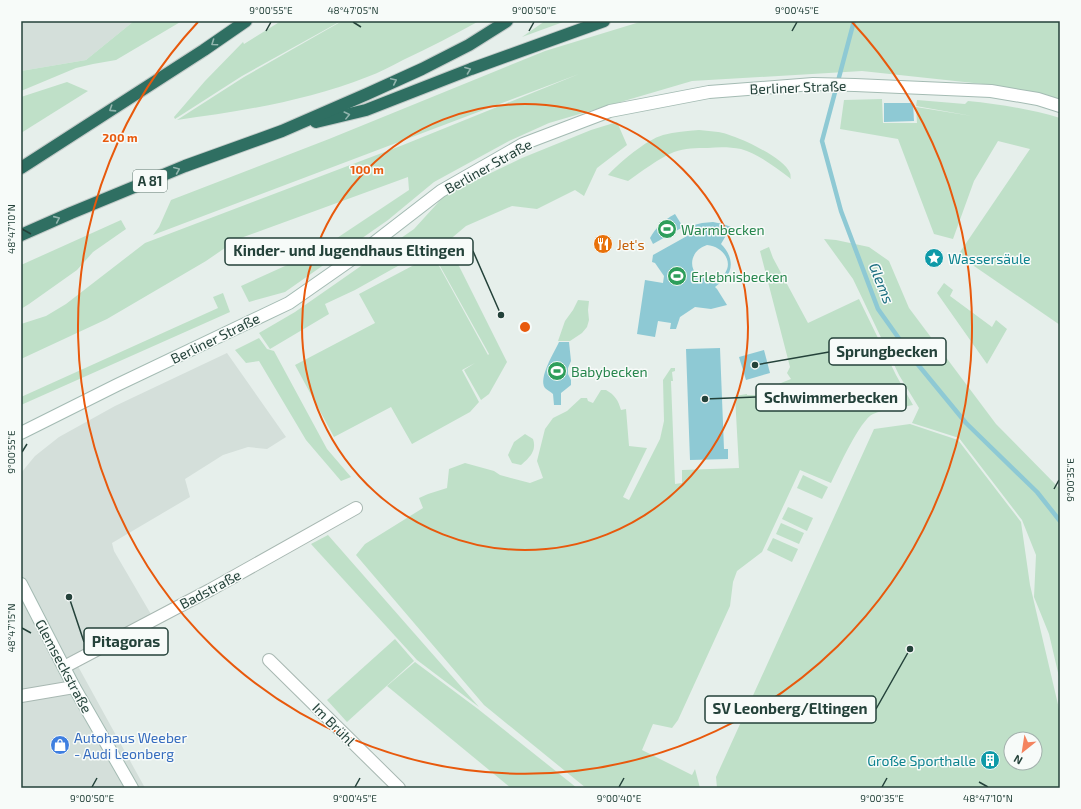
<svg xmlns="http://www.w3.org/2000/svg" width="1081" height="809" font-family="'Exo 2',sans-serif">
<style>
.built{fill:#d4dfda}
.green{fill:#bfe0c8;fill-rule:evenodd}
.water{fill:#8ec9d4;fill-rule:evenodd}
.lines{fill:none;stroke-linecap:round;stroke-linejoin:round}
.stream{stroke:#8ec9d4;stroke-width:4.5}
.street-casing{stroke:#a8b8b2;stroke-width:14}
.secondary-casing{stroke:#a4bbb3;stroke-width:14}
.highway-casing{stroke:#c2cac8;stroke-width:14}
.street{stroke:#fff;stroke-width:12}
.secondary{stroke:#fff;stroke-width:12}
.highway{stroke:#2f6f62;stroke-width:12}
.oneway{stroke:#93b5ae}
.ticks{fill:none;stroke:#24423a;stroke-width:1.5}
.ring{fill:none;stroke:#e8590c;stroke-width:2}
.labels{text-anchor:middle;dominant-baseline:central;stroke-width:3;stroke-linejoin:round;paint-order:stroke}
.shield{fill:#f7fbf9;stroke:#637a73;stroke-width:1}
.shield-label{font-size:13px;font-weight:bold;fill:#24423a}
.street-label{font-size:14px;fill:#24423a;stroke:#f7fbf9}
.leisure-label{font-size:14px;fill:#27864d;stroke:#f7fbf9;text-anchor:start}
.food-label{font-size:14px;fill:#c56008;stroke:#f7fbf9;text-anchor:start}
.culture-label{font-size:14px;fill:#0d838f;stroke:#f7fbf9;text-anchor:start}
.shop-label{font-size:14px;fill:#366cbe;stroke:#f7fbf9;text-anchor:start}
.water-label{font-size:15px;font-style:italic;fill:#1c6f80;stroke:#f7fbf9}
.centre{fill:#e8590c;stroke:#f7fbf9;stroke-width:2}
.ring-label{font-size:12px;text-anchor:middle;font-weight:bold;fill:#e8590c;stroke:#f7fbf9;stroke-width:3;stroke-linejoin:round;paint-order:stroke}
.leader{fill:none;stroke:#24423a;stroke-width:1.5}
.callout-dot{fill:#24423a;stroke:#f7fbf9;stroke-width:1.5}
.callout{fill:#f7fbf9;stroke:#24423a;stroke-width:1.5}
.callout-label{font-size:15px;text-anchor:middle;font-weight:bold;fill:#24423a}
.neatline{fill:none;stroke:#24423a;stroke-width:1.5}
.ticks-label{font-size:10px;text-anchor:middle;fill:#24423a}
</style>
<rect width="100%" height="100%" fill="#e6efeb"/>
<g class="built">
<polygon points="21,21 134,21 86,60 21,71"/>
<polygon points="227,353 286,437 267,449 248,447 223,455 185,479 190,497 112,543 114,551 152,616 74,659 145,788 21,788 21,473 35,456 59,437 115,406"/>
</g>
<g class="green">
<polygon points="134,21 182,21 116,60 93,64 76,68 21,91 21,71 86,60"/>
<polygon points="281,21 341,21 242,76 175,119 174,117 205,81 243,42 244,44"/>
<path d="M342,21h137c-25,14 -50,27 -76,39 -12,6 -24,13 -36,17 -61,24 -125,34 -190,43l67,-43z"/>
<polygon points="545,21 566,21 522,37"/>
<polygon points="643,21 1060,21 1060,100 1044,95 983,84 862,71 692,81 549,123 509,141 434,182 388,220 285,292 249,302 241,286 316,252 409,190 408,177 238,239 206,261 107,319 21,359 21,324 46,316 66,304 145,243 403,145 579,74 153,235 159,227 171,200 329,139 545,51"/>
<polygon points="67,82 88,91 21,133 21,97"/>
<path d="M882,99l1,24h34l-1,-16 56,9 -56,-10 1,-6 48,4 3,-3c31,3 62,8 92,17v207l-102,-70 72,-106 -32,-8 -24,40 -21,58 -19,-5 -36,-95 -58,-10 4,-29z"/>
<polygon points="617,122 627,145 597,168 584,196 575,190 537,209 512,206 466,226 447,242 507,362 489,394 481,400 464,370 475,363 462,370 479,402 470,412 412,444 391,407 334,437 295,365 375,323 359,294 433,255 488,355 489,354 430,248 355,290 325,304 329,314 270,349 259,333 295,312 414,229 445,195 522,158 591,130"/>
<path d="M699,130c7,1 13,1 19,2 16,2 66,25 72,41 1,2 0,4 1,6 -15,-11 -32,-25 -50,-30 -11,-2 -22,-2 -33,-1 -12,0 -23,0 -34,4 -16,7 -32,19 -46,29l-20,-6c12,-13 38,-35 55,-40 12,-3 24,-4 36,-5z"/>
<polygon points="121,220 126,229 93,252 77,270 29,304 21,309 21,265"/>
<polygon points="824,239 836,240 869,247 889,261 909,308 996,424 1060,489 1060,681 1049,634 1034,597 1036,555 1022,520 959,438 912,423 919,408 899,375 853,279"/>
<path d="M769,247l4,11 35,65 51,-24 37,76 17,30c-13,3 -28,4 -40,9 -13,6 -35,55 -42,69l-31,-13 -38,82 -25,19 -4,11 -3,24 -52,114 -6,8 -19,-4 -11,26 50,25 3,-6 5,19h-114l-102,-83 -128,-150 9,-11 58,-36 -4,-10 9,-4 19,-6 2,-19 16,-6 29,8 6,4 30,8 13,-5 -6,-17 8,-32 8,-11 14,-7 14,-13h6l1,3 5,2 8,-13h5c9,5 12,10 15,20l5,-1 3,37 18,2 -24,49 6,3 31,-61 4,-18 -1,-41 8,-12h4v3l-3,1 1,9h-2l4,103 7,-1v-13l57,-2 -4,-72 12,-2v1h16l13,-6v-4l15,-6 -4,-6 3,-6 -30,-116z"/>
<polygon points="944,283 953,290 950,296 992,327 996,320 1007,329 987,364 937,293"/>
<polygon points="223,293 230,312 21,405 21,397 218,308 213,297"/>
<polygon points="578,300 589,301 588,310 589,320 587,327 582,333 570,341 558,341 565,321 573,310"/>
<polygon points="259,338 267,349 274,351 327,449 351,477 341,481 306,440 259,361 246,363 235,350"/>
<path d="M910,424l48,16 63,82 9,63 30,128v75h-343l-1,-11 158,-348zM1011,739h24v24h-24z"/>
<path d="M525,434l8,5c4,12 -4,19 -12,26l-9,-2 -4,-8 6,-13z"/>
<polygon points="803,475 828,487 822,499 797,488"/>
<polygon points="788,507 813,518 807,531 782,519"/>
<polygon points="781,523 804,533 799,544 776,534"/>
<polygon points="328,535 479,707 417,660 311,544"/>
<polygon points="773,538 798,549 792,562 767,550"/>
<polygon points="395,639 414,661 347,722 327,700"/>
<polygon points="415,662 478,709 577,788 511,788 387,686"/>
</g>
<g class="water">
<polygon points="884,103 913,103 914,121 884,122"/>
<path d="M675,214l8,13 -30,17 -3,-6c6,-11 14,-18 25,-24z"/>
<path d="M713,222l10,2 8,3 -10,17c10,10 14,23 4,35 -3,3 -7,5 -10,8l2,2 10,16 -16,4 -16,-2 -15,10 -4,12h-6l1,-6 -13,-2 -3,16 -18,-3 8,-54 18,3 1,-7 -9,-13 -3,-1 1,-7 43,-24 -2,-6 8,-2zM707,245c20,2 30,24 10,35l-1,-5 -4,1v2c-24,3 -27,-26 -5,-33z"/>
<path d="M559,342h10l2,19 -3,7v6l3,6v5l-10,8v12h-7l-1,-11c-2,-2 -6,-4 -8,-6 -7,-10 9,-35 14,-46z"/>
<polygon points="720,348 724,449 728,449 728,459 690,460 686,349"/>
<polygon points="764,350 770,373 746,380 739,357"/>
</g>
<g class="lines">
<polyline class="stream" points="854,21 822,141 841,211 878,309 915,361 966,423 1037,492 1060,521"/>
<g class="street-casing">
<g id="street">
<polyline points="269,660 399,788"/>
<polyline points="64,667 210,590 356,508"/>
<polyline points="21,696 74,687"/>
</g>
</g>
<g class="secondary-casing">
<g id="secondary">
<polyline points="21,433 117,385 289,303 362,252 441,191 523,144 610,111 709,92 813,84 855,85 991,91 1038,99 1060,106"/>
<polyline points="21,584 74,687 132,788"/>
</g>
</g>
<g class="highway-casing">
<g id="highway">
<polyline points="316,122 366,110 471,69 604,21"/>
<polyline points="21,168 204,50 246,21"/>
<polyline points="21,235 71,213 185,166 282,131 367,94 422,69 469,45 507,21"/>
</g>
</g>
<use href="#street" class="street"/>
<use href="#secondary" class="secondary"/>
<use href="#highway" class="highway"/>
</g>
<defs><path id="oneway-chevron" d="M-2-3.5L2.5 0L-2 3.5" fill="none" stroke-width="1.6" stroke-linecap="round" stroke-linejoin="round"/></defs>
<g class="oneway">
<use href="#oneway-chevron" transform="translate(214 43) rotate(145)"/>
<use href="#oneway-chevron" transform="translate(468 70) rotate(-21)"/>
<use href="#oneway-chevron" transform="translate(394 81) rotate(-25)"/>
<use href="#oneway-chevron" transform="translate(112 109) rotate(147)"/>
<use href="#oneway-chevron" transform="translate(347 115) rotate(-14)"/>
<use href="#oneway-chevron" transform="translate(177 170) rotate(-23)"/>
<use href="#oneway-chevron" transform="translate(57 219) rotate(-24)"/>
</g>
<path class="ticks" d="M353,22l8,5M266,31l5,-9M529,31l5,-9M792,31l5,-9M22,229l9,5M22,452l5,-8M1054,489l5,-9M22,628l9,5M979,782l9,5M92,787l5,-9M355,787l5,-9M619,787l5,-9M882,787l5,-9"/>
<g class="ring">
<circle cx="525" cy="327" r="223"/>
<path d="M852 22A447 447 0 1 1 198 22"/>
</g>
<defs>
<g id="stadium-disc" transform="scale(1)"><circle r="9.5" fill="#2e9e5b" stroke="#f7fbf9"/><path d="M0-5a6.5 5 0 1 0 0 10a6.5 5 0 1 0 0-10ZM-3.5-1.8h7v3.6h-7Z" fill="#fff"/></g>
<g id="restaurant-disc" transform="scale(1)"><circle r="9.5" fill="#e8710a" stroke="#f7fbf9"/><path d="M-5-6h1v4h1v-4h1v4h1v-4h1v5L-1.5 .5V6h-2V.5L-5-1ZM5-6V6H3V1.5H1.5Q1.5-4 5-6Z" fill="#fff"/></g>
<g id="sight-disc" transform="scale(1)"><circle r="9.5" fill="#0f9aa8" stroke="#f7fbf9"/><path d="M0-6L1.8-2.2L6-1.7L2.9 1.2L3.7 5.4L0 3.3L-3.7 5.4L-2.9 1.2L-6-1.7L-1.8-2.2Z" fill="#fff"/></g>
<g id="shop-disc" transform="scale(1)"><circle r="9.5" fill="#3f7fe0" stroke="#f7fbf9"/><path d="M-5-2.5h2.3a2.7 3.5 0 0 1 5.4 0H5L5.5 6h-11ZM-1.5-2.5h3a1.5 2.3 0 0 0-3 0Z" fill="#fff"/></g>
<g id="building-disc" transform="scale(1)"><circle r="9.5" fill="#0f9aa8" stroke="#f7fbf9"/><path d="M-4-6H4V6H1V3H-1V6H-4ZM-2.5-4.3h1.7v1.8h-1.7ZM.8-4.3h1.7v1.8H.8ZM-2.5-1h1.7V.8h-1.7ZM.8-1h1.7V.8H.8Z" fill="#fff"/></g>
</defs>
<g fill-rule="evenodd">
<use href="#stadium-disc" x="667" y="229"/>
<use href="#restaurant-disc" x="603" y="244"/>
<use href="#sight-disc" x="934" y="258"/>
<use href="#stadium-disc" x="677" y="276"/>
<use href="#stadium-disc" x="557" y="371"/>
<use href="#shop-disc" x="60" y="745"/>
<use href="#building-disc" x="990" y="760"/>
</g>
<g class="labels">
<rect class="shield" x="133" y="170" width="34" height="22" rx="3"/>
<g class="shield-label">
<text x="150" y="181">A 81</text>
</g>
<g class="street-label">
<text transform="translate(798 87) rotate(-2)">Berliner Straße</text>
<text transform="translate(488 166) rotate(-29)">Berliner Straße</text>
<text transform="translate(215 338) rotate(-26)">Berliner Straße</text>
<text transform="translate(210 589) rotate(-28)">Badstraße</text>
<text transform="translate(64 666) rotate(62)">Glemseckstraße</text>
<text transform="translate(334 724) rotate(45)">Im Brühl</text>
</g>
<g class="leisure-label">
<text x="681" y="229">Warmbecken</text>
<text x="691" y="276">Erlebnisbecken</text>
<text x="571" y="371">Babybecken</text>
</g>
<g class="food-label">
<text x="617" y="244">Jet's</text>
</g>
<g class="culture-label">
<text x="948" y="258">Wassersäule</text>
<text x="976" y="760" text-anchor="end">Große Sporthalle</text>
</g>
<g class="shop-label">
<text x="74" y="737">Autohaus Weeber<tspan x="74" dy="16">- Audi Leonberg</tspan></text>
</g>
<g class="water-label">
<text transform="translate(882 283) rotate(68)">Glems</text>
</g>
</g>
<circle cx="525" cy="327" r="6" class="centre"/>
<g class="ring-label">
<text x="120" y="142">200 m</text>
<text x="367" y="174">100 m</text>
</g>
<path class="leader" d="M501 315L473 251M755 365L829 352M705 399L756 397M69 597L84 642M910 649L876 709"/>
<g class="callout-dot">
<circle cx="501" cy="315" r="4"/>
<circle cx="755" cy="365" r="4"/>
<circle cx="705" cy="399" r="4"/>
<circle cx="69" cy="597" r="4"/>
<circle cx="910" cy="649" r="4"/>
</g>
<g class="callout">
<rect x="225" y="238" width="248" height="27" rx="4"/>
<rect x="829" y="338" width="117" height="27" rx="4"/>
<rect x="756" y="384" width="150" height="27" rx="4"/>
<rect x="84" y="628" width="84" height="27" rx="4"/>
<rect x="705" y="696" width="171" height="27" rx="4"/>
</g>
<g class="callout-label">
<text x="349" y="256">Kinder- und Jugendhaus Eltingen</text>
<text x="887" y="357">Sprungbecken</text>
<text x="831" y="403">Schwimmerbecken</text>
<text x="126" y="647">Pitagoras</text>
<text x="790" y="714">SV Leonberg/Eltingen</text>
</g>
<rect width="1081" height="809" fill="none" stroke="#f7fbf9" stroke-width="44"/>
<g transform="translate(1023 751) rotate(210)"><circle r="19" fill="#f7fbf9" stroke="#a3b1ad"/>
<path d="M0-3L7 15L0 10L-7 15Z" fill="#f4845f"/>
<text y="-6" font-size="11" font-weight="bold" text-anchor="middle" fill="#24423a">N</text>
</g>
<rect x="22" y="22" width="1037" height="765" class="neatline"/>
<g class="ticks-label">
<text x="271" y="14">9°00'55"E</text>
<text x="353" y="14">48°47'05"N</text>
<text x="534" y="14">9°00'50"E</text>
<text x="797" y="14">9°00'45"E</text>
<text transform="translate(11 229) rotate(-90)" y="4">48°47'10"N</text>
<text transform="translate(11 452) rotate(-90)" y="4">9°00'55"E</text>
<text transform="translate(1070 480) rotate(-90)" y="4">9°00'35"E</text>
<text transform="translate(11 628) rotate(-90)" y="4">48°47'15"N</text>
<text x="92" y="802">9°00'50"E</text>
<text x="355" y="802">9°00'45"E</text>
<text x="619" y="802">9°00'40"E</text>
<text x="882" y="802">9°00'35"E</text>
<text x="988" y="802">48°47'10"N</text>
</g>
</svg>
